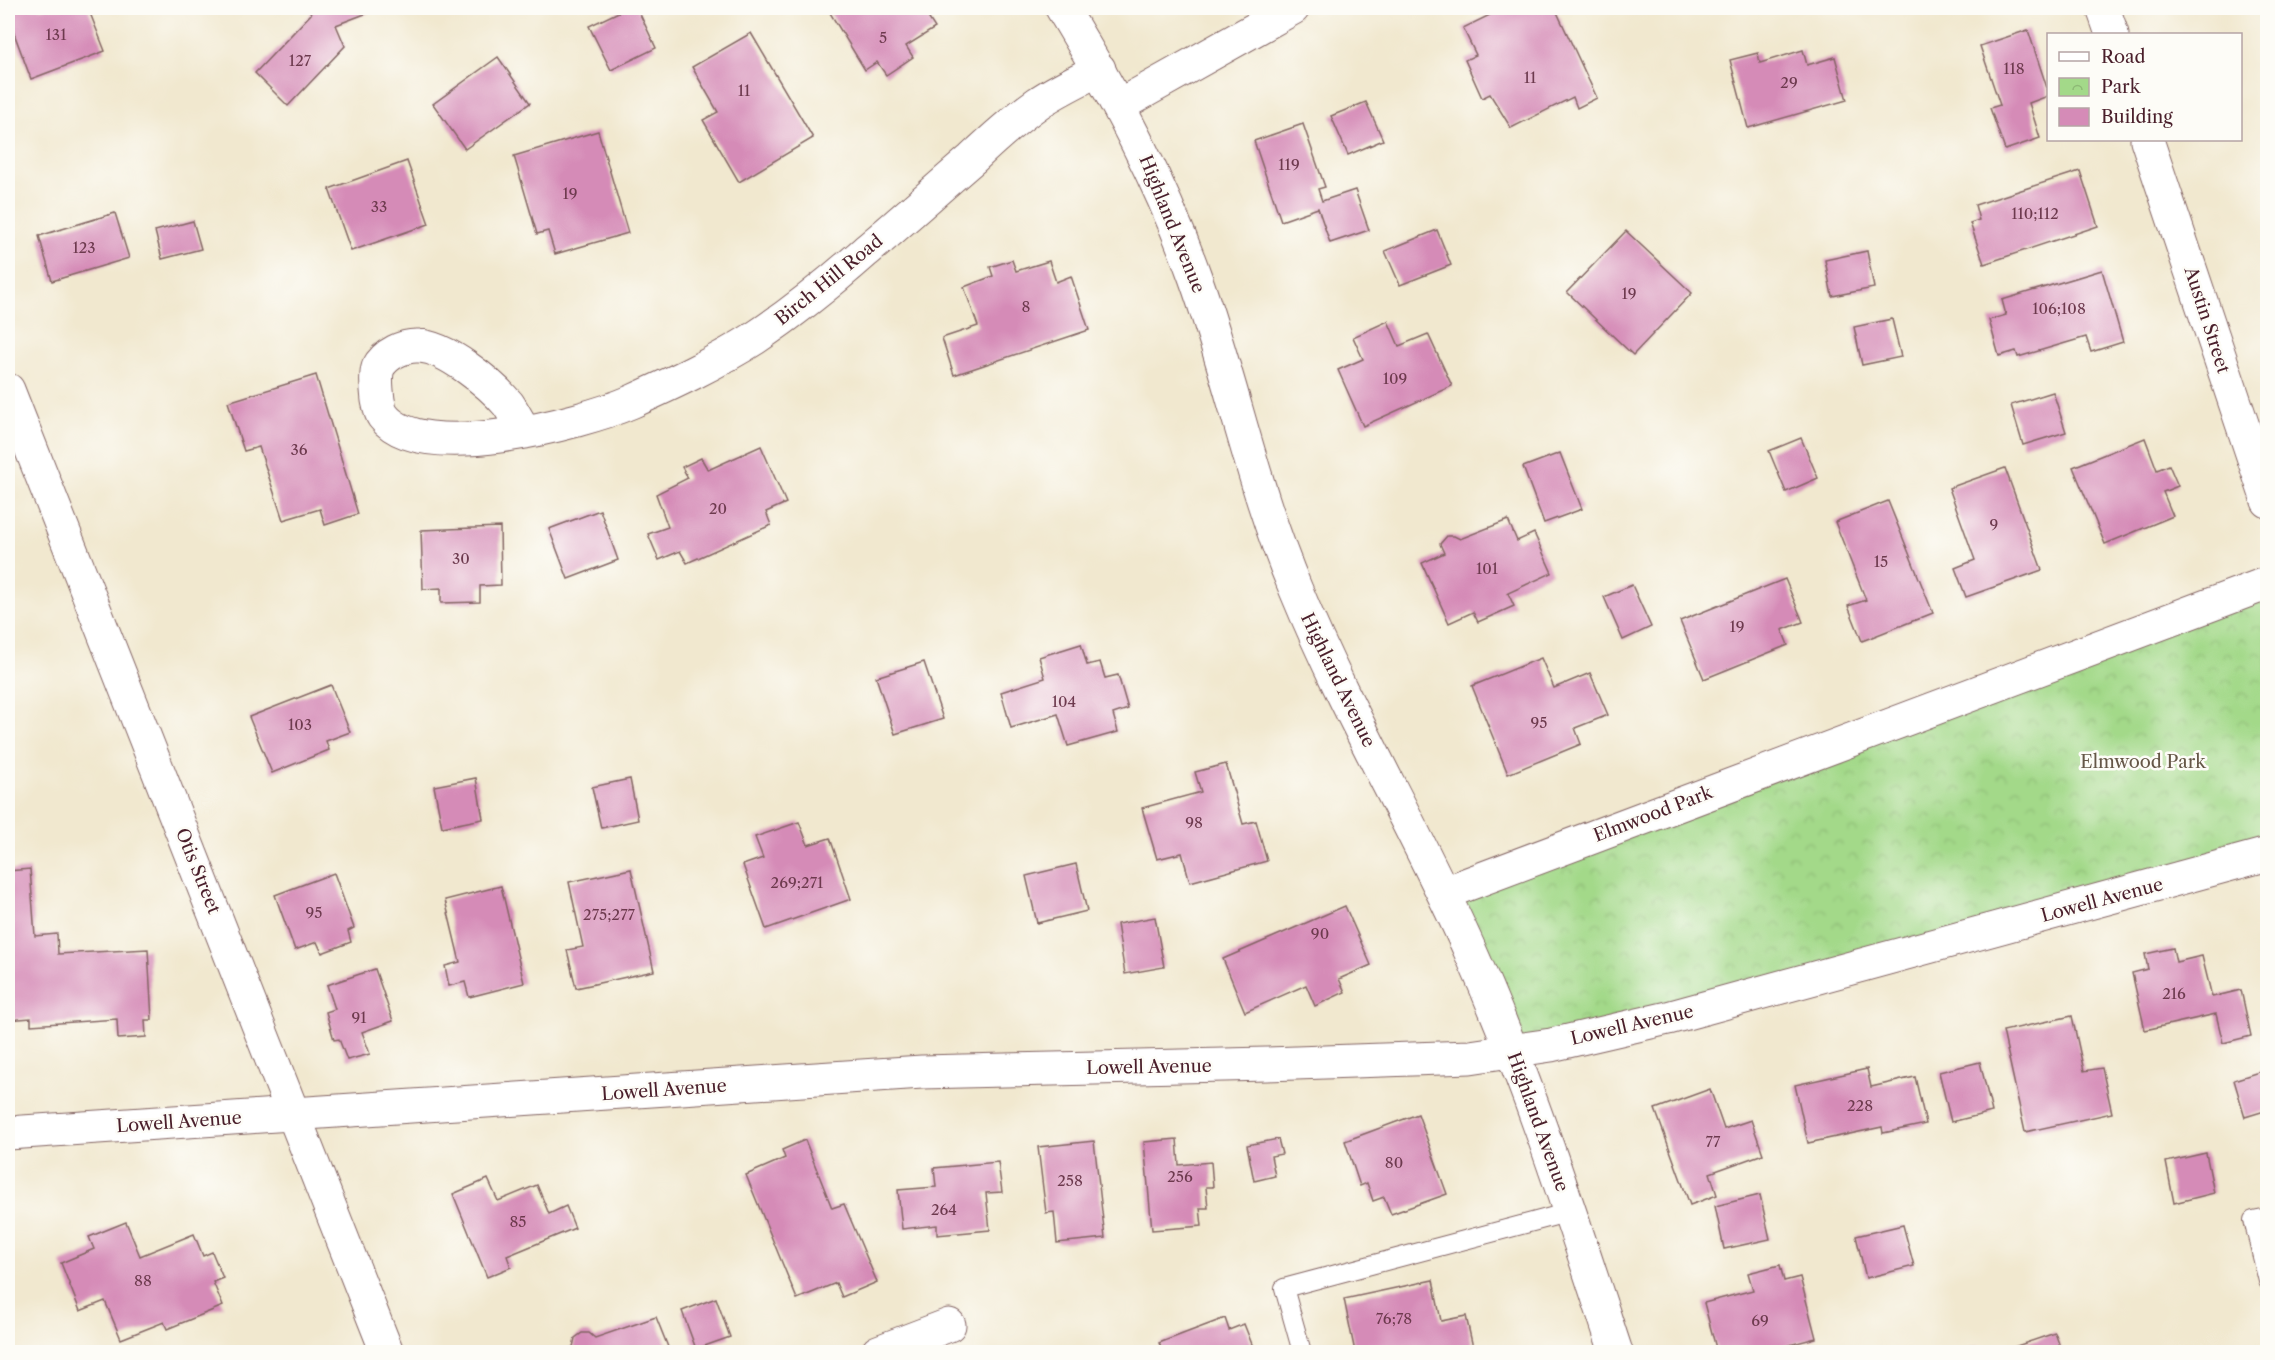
<svg xmlns="http://www.w3.org/2000/svg" width="2275" height="1360" font-family="'Libre Caslon Text',serif">
<style>
.park{fill:url(#park-crowns);stroke:#767c5a;stroke-width:1.5}
.building{fill:#d58bb7}
.lines{fill:none;stroke-linecap:round;stroke-linejoin:round}
.lane-casing{stroke:#846564;stroke-width:20}
.street-casing{stroke:#846564;stroke-width:35}
.secondary-casing{stroke:#846564;stroke-width:35}
.lane{stroke:#fff;stroke-width:18}
.street{stroke:#fff;stroke-width:33}
.secondary{stroke:#fff;stroke-width:33}
.labels{text-anchor:middle;dominant-baseline:central;stroke-width:5;stroke-linejoin:round;paint-order:stroke}
.number-label{font-size:15px;fill:#6d3a4e}
.street-label{font-size:18px;fill:#4a1f2b;stroke:#fdfcf7}
.park-label{font-size:18px;fill:#655747;stroke:#fdfcf7}
</style>
<defs>
<pattern id="park-crowns" width="20" height="18" patternUnits="userSpaceOnUse" patternTransform="scale(1.5)"><rect width="20" height="18" fill="#a3d989"/><path d="M2 6a3 3 0 1 1 6 0M12 15a3 3 0 1 1 6 0" fill="none" stroke="#8eba76"/></pattern>
</defs>
<rect width="100%" height="100%" fill="#fdfcf7"/>
<filter id="ink" filterUnits="userSpaceOnUse"><feTurbulence type="fractalNoise" baseFrequency=".0167" numOctaves="2"/><feDisplacementMap in="SourceGraphic" scale="12" xChannelSelector="R" yChannelSelector="G"/><feConvolveMatrix kernelMatrix="1 2 1 2 8 2 1 2 1" color-interpolation-filters="sRGB"/></filter>
<filter id="wash" filterUnits="userSpaceOnUse"><feTurbulence type="fractalNoise" baseFrequency=".008" numOctaves="4" result="noise"/><feDisplacementMap in="SourceGraphic" scale="24" xChannelSelector="R" yChannelSelector="G"/><feGaussianBlur stdDeviation="1.35" result="paint"/><feColorMatrix in="noise" values="0 0 0 0 0 0 0 0 0 0 0 0 0 0 0 0 0 1.4 0 .05"/><feComposite in="paint" operator="in"/></filter>
<g filter="url(#wash)">
<rect width="100%" height="100%" fill="#f1e8cf"/>
<polygon class="park" points="2267,583 2267,854 1513,1051 1444,893"/>
<g id="blocks">
<g class="building">
<polygon points="8,8 88,8 105,51 31,79 8,17"/>
<polygon points="309,8 368,8 370,12 336,25 345,46 288,106 255,73 311,14"/>
<polygon points="627,8 637,8 656,48 611,70 589,26"/>
<polygon points="827,8 922,8 935,28 906,46 913,57 886,75 877,62 865,70"/>
<polygon points="1489,8 1555,8 1597,98 1577,108 1573,97 1511,128 1490,94 1482,98 1465,60 1476,55 1463,28 1492,14"/>
<polygon points="2028,30 2048,91 2048,96 2029,103 2040,138 2005,150 1990,108 2000,105 1980,46"/>
<polygon points="751,33 813,138 739,182 703,120 718,112 692,67"/>
<polygon points="1803,50 1807,65 1835,57 1847,100 1748,128 1730,60 1758,53 1760,63"/>
<polygon points="498,57 530,103 465,149 433,104"/>
<polygon points="1366,102 1383,140 1348,155 1331,116"/>
<polygon points="1303,124 1325,187 1318,189 1322,201 1355,190 1369,230 1330,243 1318,208 1281,221 1254,141"/>
<polygon points="598,131 628,233 555,254 548,231 537,234 514,156"/>
<polygon points="407,161 429,224 351,251 329,189"/>
<polygon points="2080,171 2098,226 1984,264 1970,223 1979,220 1975,205"/>
<polygon points="115,213 129,258 52,281 39,236"/>
<polygon points="193,221 201,249 162,259 155,231"/>
<polygon points="1437,230 1451,265 1400,285 1385,251"/>
<polygon points="1626,231 1692,293 1633,355 1567,292"/>
<polygon points="1867,251 1874,288 1832,296 1825,260"/>
<polygon points="1012,260 1016,271 1049,261 1056,282 1071,276 1089,330 954,375 942,338 978,326 964,287 993,276 990,267"/>
<polygon points="2102,270 2123,342 2091,352 2086,337 2018,357 2016,351 1999,356 1989,320 2006,315 2002,300"/>
<polygon points="1892,319 1901,357 1862,365 1854,327"/>
<polygon points="1388,321 1399,346 1428,334 1452,386 1363,426 1338,370 1363,359 1353,337"/>
<polygon points="316,375 358,514 325,525 320,509 283,520 259,447 244,451 228,402"/>
<polygon points="2053,392 2066,432 2023,445 2011,405"/>
<polygon points="1801,438 1818,478 1786,492 1769,451"/>
<polygon points="2145,438 2157,470 2169,465 2178,486 2163,492 2173,516 2105,544 2073,467"/>
<polygon points="761,446 786,503 766,512 771,525 687,563 680,551 659,560 648,534 668,527 656,494 688,478 682,467 701,458 708,470"/>
<polygon points="1560,453 1582,509 1544,523 1523,467"/>
<polygon points="2005,468 2042,570 1966,597 1955,568 1975,560 1949,488"/>
<polygon points="1888,501 1933,613 1862,641 1848,606 1866,600 1835,522"/>
<polygon points="600,510 618,560 568,579 549,529"/>
<polygon points="1508,520 1517,541 1534,533 1552,573 1508,593 1514,606 1478,622 1473,612 1449,623 1422,563 1444,553 1440,544 1447,536 1454,536 1460,539"/>
<polygon points="500,527 501,585 480,586 480,602 441,603 441,588 423,589 421,530"/>
<polygon points="1785,579 1803,622 1782,630 1788,645 1704,679 1680,621"/>
<polygon points="1632,585 1651,627 1623,640 1604,597"/>
<polygon points="1081,644 1087,665 1100,662 1105,678 1118,675 1128,709 1113,714 1118,732 1068,746 1058,714 1011,728 1001,692 1045,678 1039,657"/>
<polygon points="1541,658 1554,688 1590,673 1608,715 1575,728 1581,744 1508,774 1472,686"/>
<polygon points="924,662 943,719 895,734 876,677"/>
<polygon points="331,685 350,732 326,741 329,750 272,773 249,717"/>
<polygon points="1226,764 1243,824 1256,821 1267,861 1190,882 1182,853 1157,859 1142,808 1201,792 1195,772"/>
<polygon points="476,778 483,819 442,827 434,786"/>
<polygon points="630,779 638,820 601,828 592,787"/>
<polygon points="799,822 808,845 830,838 851,899 766,929 743,865 763,858 755,837"/>
<polygon points="1076,864 1087,911 1037,923 1026,876"/>
<polygon points="30,869 35,936 57,934 58,954 148,949 152,1020 145,1020 146,1037 118,1039 117,1019 31,1025 31,1018 8,1020 8,871"/>
<polygon points="631,869 654,971 576,988 567,950 583,947 569,882"/>
<polygon points="334,873 354,928 348,931 351,942 322,953 317,942 295,950 275,895"/>
<polygon points="501,886 524,983 469,997 465,982 449,986 445,966 460,962 445,900"/>
<polygon points="1345,906 1371,965 1339,979 1345,992 1315,1006 1306,985 1245,1012 1223,959"/>
<polygon points="1155,917 1164,967 1125,974 1117,924"/>
<polygon points="2173,948 2176,962 2202,956 2212,997 2241,990 2251,1036 2223,1043 2216,1014 2145,1030 2132,973 2148,969 2145,954"/>
<polygon points="375,969 393,1021 362,1032 370,1054 347,1060 339,1039 334,1040 326,1012 335,1009 327,985"/>
<polygon points="2072,1016 2084,1071 2102,1068 2112,1113 2025,1132 2003,1031"/>
<polygon points="1980,1062 1992,1112 1951,1122 1939,1072"/>
<polygon points="1867,1069 1871,1087 1915,1077 1926,1124 1883,1133 1882,1127 1808,1143 1795,1085"/>
<polygon points="2268,1069 2268,1110 2245,1117 2234,1080"/>
<polygon points="1710,1089 1724,1129 1751,1120 1763,1154 1710,1173 1717,1195 1690,1205 1655,1109"/>
<polygon points="1418,1114 1447,1194 1391,1214 1384,1197 1373,1201 1367,1183 1360,1186 1345,1141"/>
<polygon points="1177,1139 1179,1165 1211,1162 1213,1187 1206,1187 1208,1208 1200,1208 1202,1226 1152,1230 1144,1142"/>
<polygon points="1278,1139 1282,1154 1271,1156 1275,1176 1254,1181 1247,1145"/>
<polygon points="805,1140 832,1208 844,1204 877,1282 842,1297 836,1283 797,1299 746,1175 785,1158 782,1150"/>
<polygon points="1094,1141 1105,1238 1057,1243 1054,1212 1046,1213 1038,1147"/>
<polygon points="2206,1153 2214,1193 2174,1203 2166,1162"/>
<polygon points="998,1162 1002,1192 986,1193 990,1230 937,1235 937,1225 902,1229 898,1190 936,1187 934,1168"/>
<polygon points="488,1179 498,1201 537,1185 549,1214 566,1206 575,1228 507,1256 511,1267 487,1277 453,1194"/>
<polygon points="1760,1195 1770,1239 1724,1249 1715,1206"/>
<polygon points="126,1222 140,1256 194,1234 203,1256 212,1252 223,1278 213,1282 223,1306 167,1329 164,1322 121,1339 105,1301 80,1311 61,1263 94,1249 89,1237"/>
<polygon points="1903,1225 1914,1266 1866,1278 1856,1236"/>
<polygon points="1780,1265 1784,1281 1800,1277 1816,1338 1762,1352 1717,1352 1704,1303 1753,1290 1748,1273"/>
<polygon points="1433,1280 1441,1321 1466,1316 1474,1352 1355,1352 1344,1299"/>
<polygon points="716,1298 730,1337 696,1349 682,1311"/>
<polygon points="656,1317 670,1352 559,1352 573,1347 575,1338 582,1333 589,1333 595,1338"/>
<polygon points="1225,1318 1229,1330 1244,1324 1255,1352 1163,1352 1159,1343"/>
<polygon points="2055,1333 2062,1352 1999,1352"/>
<polygon points="1978,1346 1980,1352 1959,1352"/>
</g>
</g>
</g>
<g filter="url(#ink)">
<use href="#blocks" fill-opacity="0" stroke="#846564" stroke-width="1.5"/>
<g class="lines">
<g class="lane-casing">
<g id="lane">
<polyline points="2268,1217 2253,1220 2268,1281"/>
<polyline points="1302,1352 1284,1288 1570,1212"/>
</g>
</g>
<g class="street-casing">
<g id="street">
<path d="M1062,8c52,86 99,174 133,269 37,103 58,212 101,313 51,124 121,241 175,363 58,130 101,265 145,399"/>
<polyline points="1120,105 1293,8"/>
<path d="M525,432c-6,-9 -11,-19 -17,-28 -17,-20 -62,-57 -89,-58 -15,-1 -34,8 -41,22 -3,9 -1,23 0,32 1,5 2,12 5,16 37,50 199,7 248,-14 42,-19 85,-39 124,-64 39,-26 76,-56 111,-87 36,-30 71,-62 106,-92 21,-20 42,-39 66,-56 19,-13 41,-23 61,-34"/>
<polyline points="1444,893 2268,583"/>
<polyline points="878,1352 949,1325"/>
</g>
</g>
<g class="secondary-casing">
<g id="secondary">
<polyline points="2103,8 2112,34"/>
<polyline points="2147,140 2268,501"/>
<polyline points="8,390 387,1352"/>
<polyline points="8,1133 922,1072 1267,1064 1470,1057 1551,1045 1668,1018 2268,854"/>
</g>
</g>
<use href="#lane" class="lane"/>
<use href="#street" class="street"/>
<use href="#secondary" class="secondary"/>
</g>
</g>
<g class="labels">
<g class="number-label">
<text x="56" y="34">131</text>
<text x="883" y="37">5</text>
<text x="300" y="60">127</text>
<text x="2014" y="68">118</text>
<text x="1530" y="77">11</text>
<text x="1789" y="82">29</text>
<text x="744" y="90">11</text>
<text x="1289" y="164">119</text>
<text x="570" y="193">19</text>
<text x="379" y="206">33</text>
<text x="2035" y="213">110;112</text>
<text x="84" y="247">123</text>
<text x="1629" y="293">19</text>
<text x="1026" y="306">8</text>
<text x="2059" y="308">106;108</text>
<text x="1395" y="378">109</text>
<text x="299" y="449">36</text>
<text x="718" y="508">20</text>
<text x="1994" y="524">9</text>
<text x="461" y="558">30</text>
<text x="1881" y="561">15</text>
<text x="1487" y="568">101</text>
<text x="1737" y="626">19</text>
<text x="1064" y="701">104</text>
<text x="1539" y="722">95</text>
<text x="300" y="724">103</text>
<text x="1194" y="822">98</text>
<text x="797" y="882">269;271</text>
<text x="314" y="912">95</text>
<text x="609" y="914">275;277</text>
<text x="1320" y="933">90</text>
<text x="2174" y="993">216</text>
<text x="359" y="1017">91</text>
<text x="1860" y="1105">228</text>
<text x="1713" y="1141">77</text>
<text x="1394" y="1162">80</text>
<text x="1180" y="1176">256</text>
<text x="1070" y="1180">258</text>
<text x="944" y="1209">264</text>
<text x="518" y="1221">85</text>
<text x="143" y="1280">88</text>
<text x="1394" y="1318">76;78</text>
<text x="1760" y="1320">69</text>
</g>
<g class="street-label">
<text transform="translate(1172 224) rotate(68)">Highland Avenue</text>
<text transform="translate(829 280) rotate(-39)">Birch Hill Road</text>
<text transform="translate(2207 320) rotate(72)">Austin Street</text>
<text transform="translate(1338 680) rotate(64)">Highland Avenue</text>
<text transform="translate(1653 814) rotate(-21)">Elmwood Park</text>
<text transform="translate(198 871) rotate(68)">Otis Street</text>
<text transform="translate(2102 900) rotate(-15)">Lowell Avenue</text>
<text transform="translate(1632 1025) rotate(-13)">Lowell Avenue</text>
<text transform="translate(1149 1067) rotate(-1)">Lowell Avenue</text>
<text transform="translate(664 1090) rotate(-4)">Lowell Avenue</text>
<text transform="translate(179 1122) rotate(-4)">Lowell Avenue</text>
<text transform="translate(1538 1122) rotate(70)">Highland Avenue</text>
</g>
<g class="park-label">
<text x="2143" y="762">Elmwood Park</text>
</g>
</g>
<rect width="2275" height="1360" fill="none" stroke="#fdfcf7" stroke-width="30"/>
<rect x="2047" y="33" width="195" height="108" fill="#fdfcf7" stroke="#b5a4a5" stroke-width="1.5"/>
<rect x="2059" y="52" width="30" height="9" fill="#ffffff" stroke="#b5a4a5" stroke-width="1.5"/>
<text x="2101" y="63" font-size="18" fill="#4a1f2b">Road</text>
<rect x="2059" y="78" width="30" height="18" fill="url(#park-crowns)" stroke="#b5a4a5" stroke-width="1.5"/>
<text x="2101" y="93" font-size="18" fill="#4a1f2b">Park</text>
<rect x="2059" y="108" width="30" height="18" fill="#d58bb7" stroke="#b5a4a5" stroke-width="1.5"/>
<text x="2101" y="123" font-size="18" fill="#4a1f2b">Building</text>
</svg>
